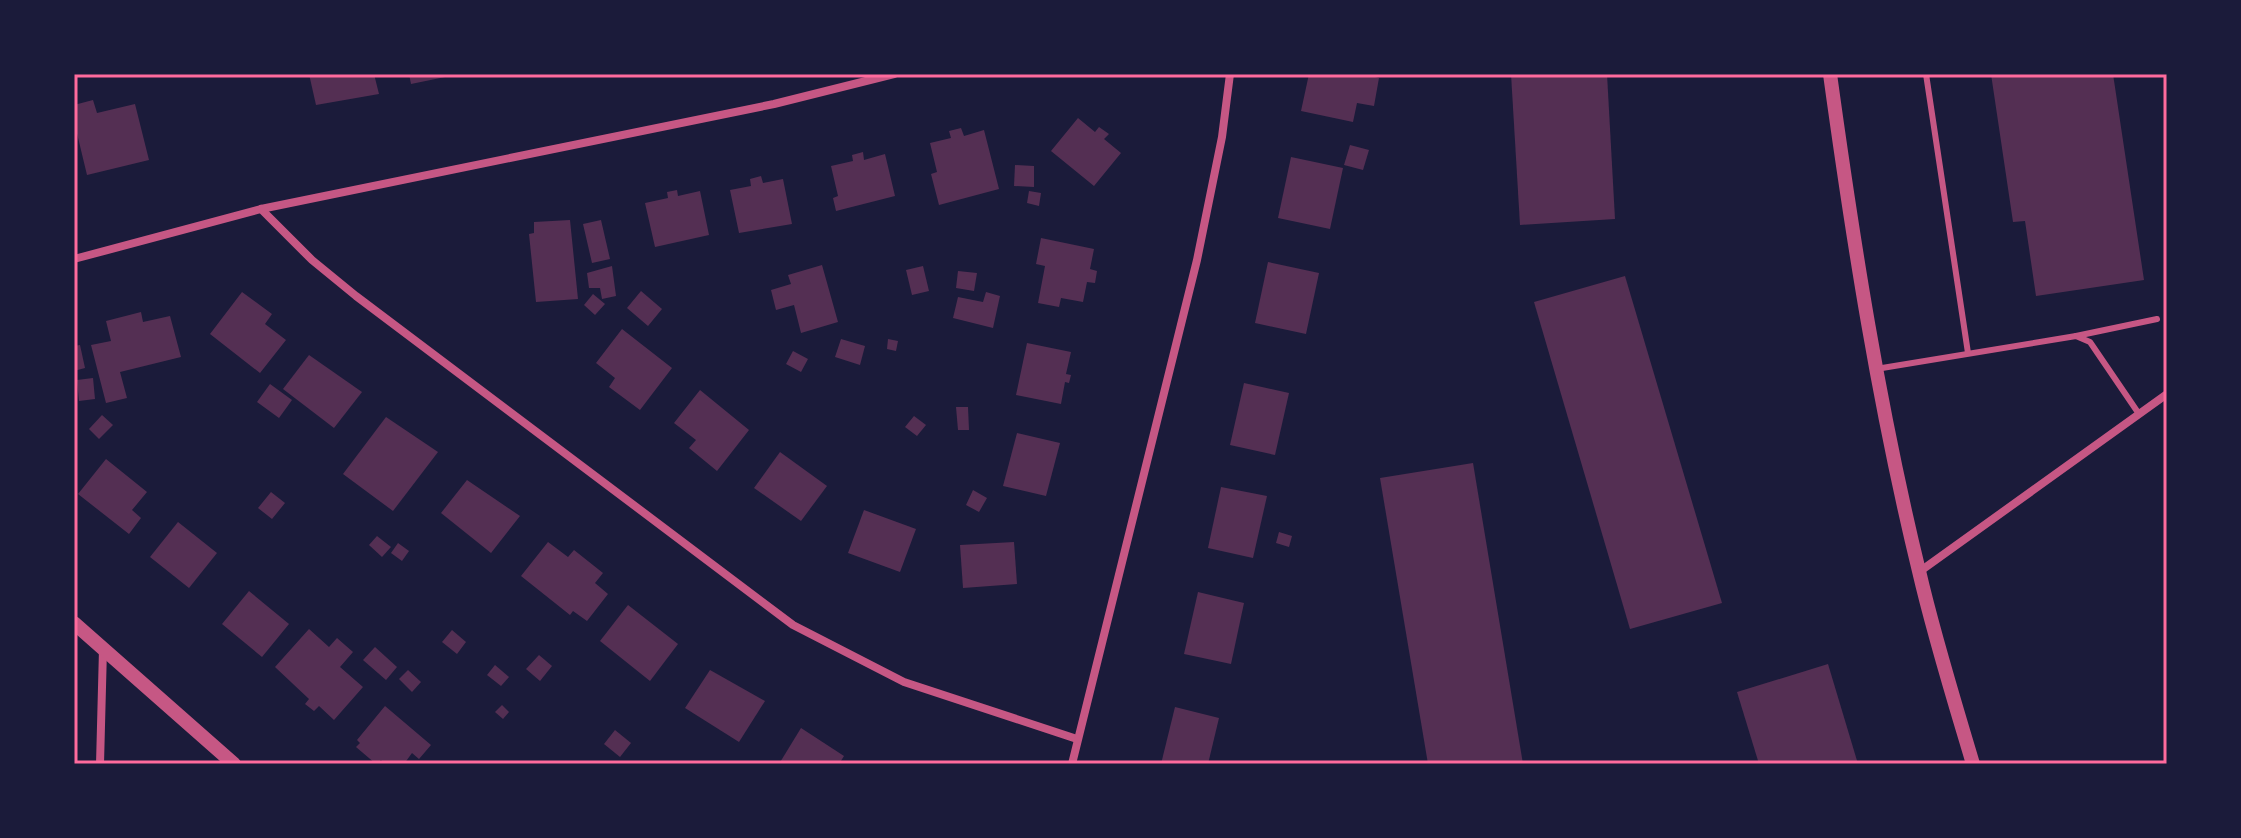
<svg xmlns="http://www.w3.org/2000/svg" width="2241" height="838" font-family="'Work Sans',sans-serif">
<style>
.building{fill:#542f53}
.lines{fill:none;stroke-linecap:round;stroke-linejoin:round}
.service{stroke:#c65784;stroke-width:6}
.minor{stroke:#c65784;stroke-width:8}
.tertiary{stroke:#c65784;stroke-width:14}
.neatline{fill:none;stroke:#ff6b9d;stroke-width:3}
</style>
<rect width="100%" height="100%" fill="#1b1b3a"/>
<g class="building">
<polygon points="309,74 374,74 379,94 316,105"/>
<polygon points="409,74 455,74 455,75 411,84"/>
<polygon points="1309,74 1364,74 1379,78 1374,106 1357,103 1353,122 1301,111"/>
<polygon points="1511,74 1607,74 1615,219 1520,225"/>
<polygon points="1991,74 2113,74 2144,280 2036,296 2025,221 2013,222"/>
<polygon points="93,100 97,113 135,104 149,160 87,175 74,121 74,105"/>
<polygon points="1078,118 1095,132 1099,127 1109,134 1104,139 1121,153 1094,186 1051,151"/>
<polygon points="961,128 964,136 984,130 999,189 939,205 931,174 937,172 930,143 951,138 949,131"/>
<polygon points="1350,145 1369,150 1363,170 1344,165"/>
<polygon points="863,152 864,160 885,154 895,196 836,211 833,198 838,196 831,166 853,161 852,155"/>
<polygon points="1291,157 1343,168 1330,229 1278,218"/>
<polygon points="1015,165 1034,166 1034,187 1014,186"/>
<polygon points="761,176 763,183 783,179 792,224 739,233 730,190 751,186 750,179"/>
<polygon points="677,190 678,196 700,191 709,235 655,247 645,203 668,198 667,192"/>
<polygon points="1029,191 1041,193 1039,206 1027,203"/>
<polygon points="570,220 578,299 536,302 529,234 534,233 534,222"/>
<polygon points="601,220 610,259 592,263 583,224"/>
<polygon points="1041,238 1094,249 1090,269 1097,271 1095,283 1087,282 1083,302 1061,298 1059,307 1038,303 1045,266 1036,264"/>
<polygon points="1268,262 1319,273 1306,334 1255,323"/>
<polygon points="822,265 838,322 801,333 794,305 776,310 771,290 791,284 788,275"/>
<polygon points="612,266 616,296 602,299 600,288 589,288 587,273"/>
<polygon points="923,266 929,291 912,295 906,270"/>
<polygon points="958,271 977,273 974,291 956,288"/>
<polygon points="1625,276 1722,603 1630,629 1534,302"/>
<polygon points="641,291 662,309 648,326 627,308"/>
<polygon points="242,292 272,314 265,324 286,340 260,373 210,334"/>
<polygon points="986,292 1000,296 993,328 953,318 958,297 983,302"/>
<polygon points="593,294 605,304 595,315 584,305"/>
<polygon points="141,312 143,322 170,316 181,357 120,372 127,398 106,403 91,345 111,341 106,321"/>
<polygon points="622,329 672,368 640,410 609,387 615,378 596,363"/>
<polygon points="841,339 865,346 860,365 835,357"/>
<polygon points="888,339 898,341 896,351 887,349"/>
<polygon points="1027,343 1071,352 1066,374 1071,375 1069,383 1065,382 1061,404 1016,395"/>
<polygon points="80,345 85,368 74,371 74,346"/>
<polygon points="793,351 808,359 801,372 786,364"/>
<polygon points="309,355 362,392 334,428 283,389"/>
<polygon points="93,378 95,399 79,401 77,380"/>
<polygon points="1244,383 1289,393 1275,455 1230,445"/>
<polygon points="270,384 292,400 279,418 257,402"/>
<polygon points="700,390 749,430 717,471 689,448 696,440 674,423"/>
<polygon points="956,407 968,407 969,430 958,430"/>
<polygon points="102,415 113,425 99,439 89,429"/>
<polygon points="914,416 926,425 917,436 905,427"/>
<polygon points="386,417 438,452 393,511 343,474"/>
<polygon points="1017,433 1060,443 1046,496 1003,486"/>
<polygon points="780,452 827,486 801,521 754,488"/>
<polygon points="106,459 147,492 132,510 141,518 129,534 78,494"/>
<polygon points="1473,463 1523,764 1428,764 1380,478"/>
<polygon points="467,480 520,516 491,553 441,513"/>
<polygon points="1221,487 1267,496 1253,558 1208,548"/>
<polygon points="973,490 987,498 979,512 966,505"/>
<polygon points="271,492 285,503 272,519 258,508"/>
<polygon points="864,510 916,529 900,572 848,553"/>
<polygon points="178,522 217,553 189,588 150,557"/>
<polygon points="1279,532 1292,536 1289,547 1276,543"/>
<polygon points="377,536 391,547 382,557 369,545"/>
<polygon points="548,542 568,557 574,550 603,573 595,583 608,594 587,621 573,611 570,615 521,576"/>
<polygon points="1014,542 1017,584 963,588 960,545"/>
<polygon points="398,543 409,551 402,561 391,553"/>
<polygon points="249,591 289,624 262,657 222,624"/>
<polygon points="1198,592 1244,603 1231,664 1184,654"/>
<polygon points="628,605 678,644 650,681 600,641"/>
<polygon points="309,629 329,647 337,638 353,652 340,667 363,687 334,720 319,706 314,711 305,704 309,699 275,667"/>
<polygon points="452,630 466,642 457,654 442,642"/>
<polygon points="375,647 397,667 386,680 363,660"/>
<polygon points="539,655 552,666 540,681 526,669"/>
<polygon points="1828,664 1858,764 1759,764 1737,692"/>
<polygon points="495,665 509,677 501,686 487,675"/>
<polygon points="408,670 421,682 412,692 399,679"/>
<polygon points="710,670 765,701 739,742 685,708"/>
<polygon points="502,705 509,712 503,719 495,712"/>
<polygon points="385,706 431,745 419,759 412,753 404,764 385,764 381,760 376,764 356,747 360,743 357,740"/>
<polygon points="1175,707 1219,718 1208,764 1161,764"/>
<polygon points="801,728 844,756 839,764 779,764"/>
<polygon points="615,730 631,743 620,757 604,744"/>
</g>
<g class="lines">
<g class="service">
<polyline points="1926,74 1968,353"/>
<polyline points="2076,336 2157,319"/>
<polyline points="1876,369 2076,336 2090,342 2139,414"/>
</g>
<g class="minor">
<polyline points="261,209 312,260 356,296 793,625 904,682 1077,739"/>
<polyline points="74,259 261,209 774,104 894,74"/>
<polyline points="1919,572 2167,394"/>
<polyline points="100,764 103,649"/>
<polyline points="1072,764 1197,260 1222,137 1230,74"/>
</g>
<g class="tertiary">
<path d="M1830,74c23,167 49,333 89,497 15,65 35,129 54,193"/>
<polyline points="74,623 234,764"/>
</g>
</g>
<rect width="2241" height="838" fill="none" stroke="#1b1b3a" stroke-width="152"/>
<rect x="76" y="76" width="2089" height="686" class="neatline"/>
</svg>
